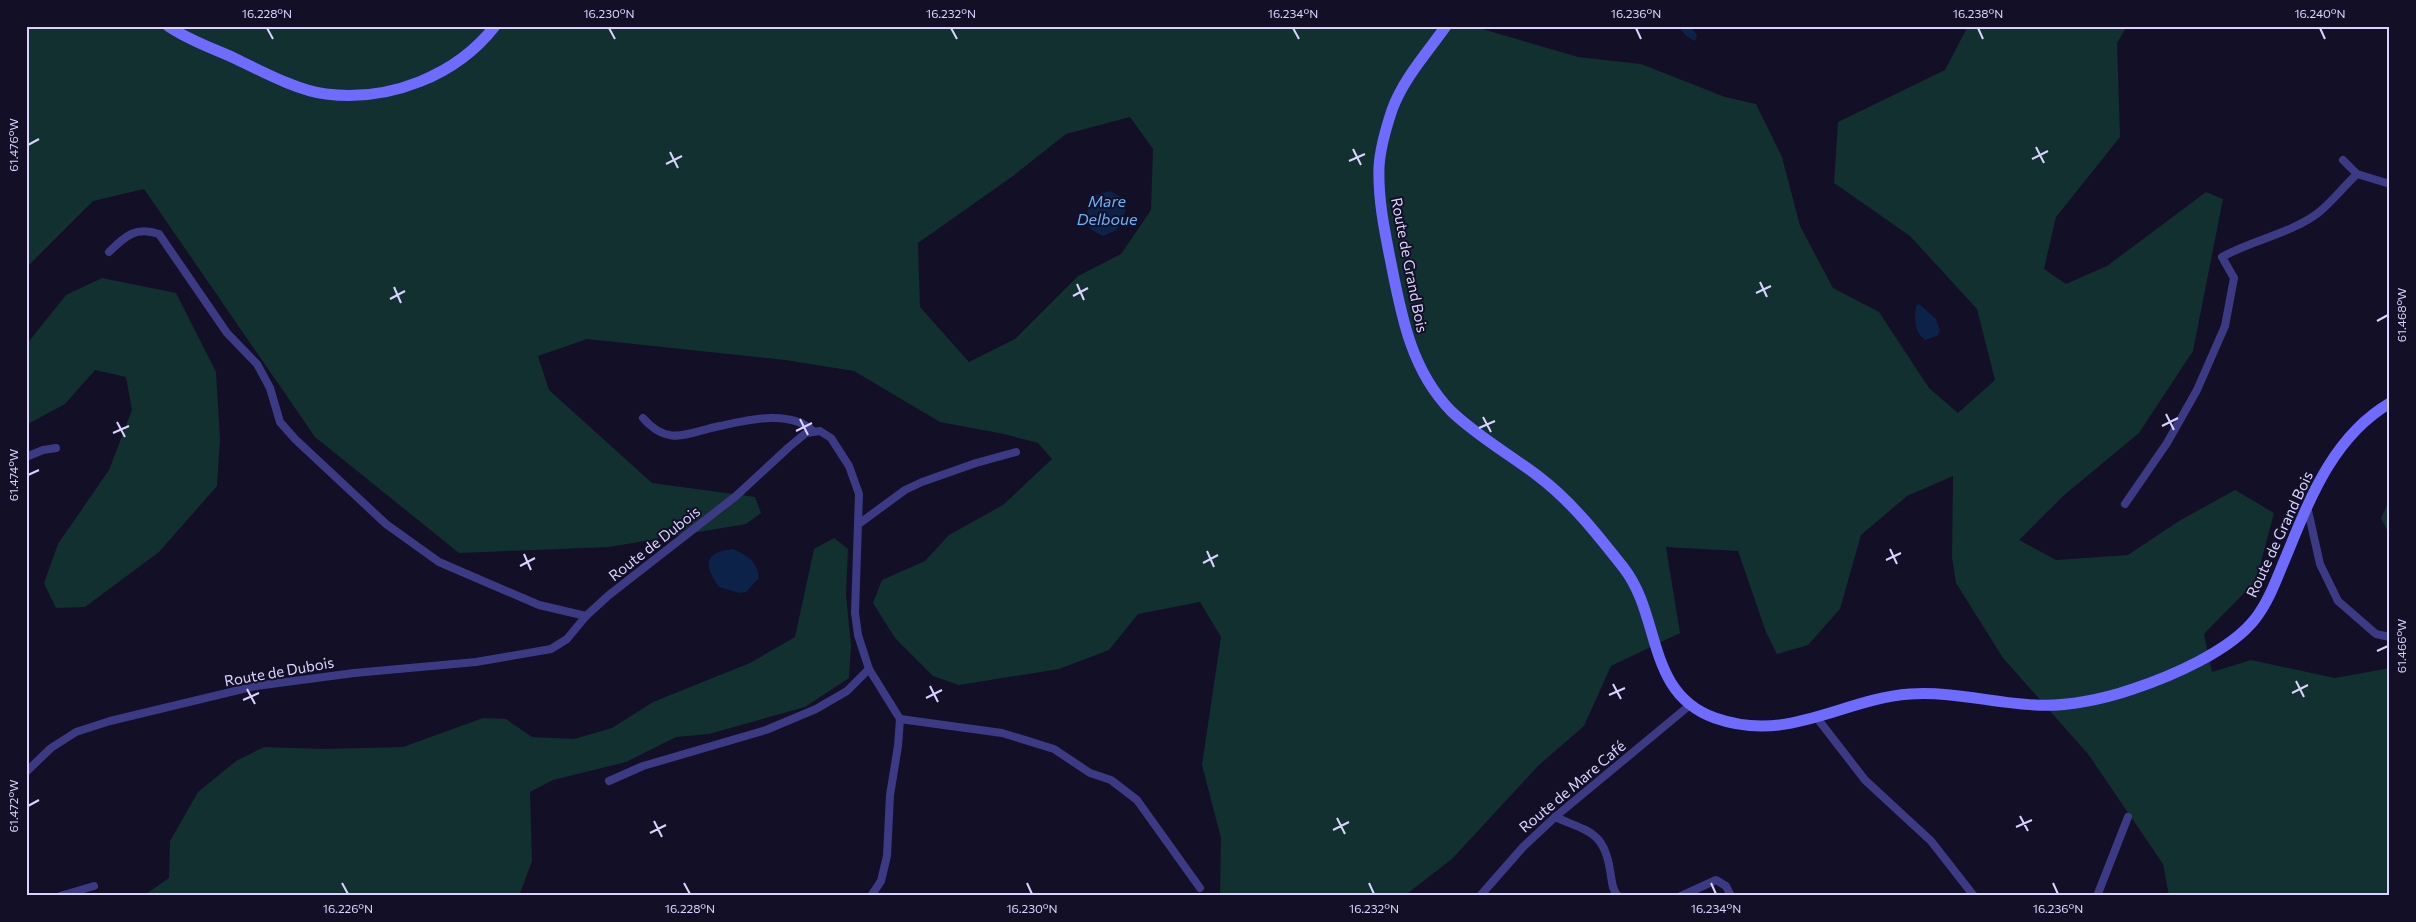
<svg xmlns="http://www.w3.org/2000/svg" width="2416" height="922" font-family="Commissioner,sans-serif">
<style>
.green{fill:#12302f;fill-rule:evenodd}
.water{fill:#0c2248}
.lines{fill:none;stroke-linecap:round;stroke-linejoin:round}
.street{stroke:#3d3a85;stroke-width:8}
.secondary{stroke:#6f6bff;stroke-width:11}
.ticks{fill:none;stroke:#d9d4ff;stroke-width:2}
.labels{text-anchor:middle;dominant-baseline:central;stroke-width:4;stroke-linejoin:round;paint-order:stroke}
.street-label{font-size:15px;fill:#d9d4ff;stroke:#130f26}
.water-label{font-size:16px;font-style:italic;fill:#62b6ff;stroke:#130f26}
.neatline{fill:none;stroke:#d9d4ff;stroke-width:2}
.ticks-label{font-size:12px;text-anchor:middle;fill:#d9d4ff}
</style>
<rect width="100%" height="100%" fill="#130f26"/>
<g class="green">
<path d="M26,26h1446l106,31 63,7 84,33 31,7 26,53 18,69 33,62 46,24 50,76 29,25 37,-33 -18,-71 -67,-73 -76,-53 4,-61 107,-52 23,-44h159l-10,17 3,94 -64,80 -12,52 22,15 41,-18 99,-74 17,7 -30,152 -54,82 -76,63 -44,44 37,20 72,-5 51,-34 56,-31 39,23 -18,68 -52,53 8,38 39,-12 84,18 55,-10v228h-221l-6,-32 -75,-110 -85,-96 -47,-75 -4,-25 1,-82 -46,20 -46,39 -21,74 -32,36 -31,9 -11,-22 -28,-81 -72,-4 14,86 -69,33 -27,60 -45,39 -87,94 -48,37h-184l1,-58 -19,-73 19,-128 -21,-35 -62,12 -29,36 -50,19 -100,16 -26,-9 -38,-38 -22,-35 9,-23 43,-19 24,-26 54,-30 49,-46 -14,-16 -34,-9 -64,-12 -86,-51 -69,-11 -198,-21 -49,17 11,34 103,93 103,14 6,16 -15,11 -137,23 -150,6 -144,-116 -171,-248 -51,12 -67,67zM1130,117l23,32 -2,61 -30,44 -43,22 -63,63 -46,23 -49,-55 -2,-64 95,-67 53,-42z"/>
<polygon points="102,278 176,293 216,372 220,439 217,486 159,552 85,607 56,608 44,583 58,544 109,470 132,410 126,377 95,370 65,404 26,425 26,345 66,295"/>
<polygon points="2390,499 2390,530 2388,532 2381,518"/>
<polygon points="834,538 848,549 846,595 851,646 849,678 805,707 709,734 676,737 626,762 553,780 530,792 532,861 519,896 143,896 169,878 170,841 198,792 236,761 264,747 324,749 403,747 483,718 506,719 532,737 574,739 612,728 653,702 750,663 795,637 814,549"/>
</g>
<g class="water">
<polygon points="1678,26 1691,27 1697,35 1695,41 1686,36"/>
<path d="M1110,191l11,6 5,13 -9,20 -14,6c-25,-11 -16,-20 -11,-40z"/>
<path d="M1919,304l17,15 4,12 -3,5 -12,4c-12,-10 -10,-20 -9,-34z"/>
<path d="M733,549c14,6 24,12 26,29l-13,14 -7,1 -20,-6c-16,-22 -15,-35 14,-38z"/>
</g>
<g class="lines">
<g class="street">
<polyline points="2343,160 2357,174 2390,184"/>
<path d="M109,252c16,-16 27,-26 50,-18l68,99 30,31 13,24 10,34 15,17 91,85 53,38 100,43 47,11"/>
<path d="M643,418c26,30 46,14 77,8 28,-6 70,-17 93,5"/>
<polyline points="26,457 43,450 56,448"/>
<path d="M2125,504l42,-61 30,-53 28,-64 9,-48 -12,-21c30,-17 68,-23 96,-44 14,-11 26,-27 39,-39"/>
<polyline points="2307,506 2320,564 2338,601 2376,634 2390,637"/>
<polyline points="860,523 905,490 922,482 976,463 1016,452"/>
<polyline points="1817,718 1865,780 1931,841 1974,896"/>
<polyline points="900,719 1002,733 1054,749 1090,773 1111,780 1137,800 1200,888"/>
<polyline points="26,772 51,748 76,732 110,721 256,686 354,673 476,662 551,649 567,639 586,616 609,595 736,496 789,447 806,433 820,431 831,438 849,466 859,494 855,613 858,635 869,669 900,719 898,746 890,795 887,856 881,881 871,896"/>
<polyline points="609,781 643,766 766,730 816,709 847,691 869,669"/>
<path d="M1555,817c31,14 49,13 55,53 2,9 1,19 8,26"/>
<polyline points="60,896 94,886"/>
<polyline points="1480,896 1523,847 1555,817 1690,705"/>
<polyline points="1681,896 1716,880 1726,886 1731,896"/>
<polyline points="2097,896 2128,817"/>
</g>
<g class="secondary">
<path d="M168,26c20,14 44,22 66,32 25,12 64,33 92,36 63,8 130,-18 169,-68"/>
<path d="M1446,26c-19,27 -43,53 -54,84 -6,18 -12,39 -13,57 -1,31 5,61 11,91 11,55 20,111 61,153 26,25 58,43 87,65 33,25 59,58 85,91 39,49 22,126 92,151 74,26 126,-19 195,-24 42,-3 83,9 125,11 31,2 69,-6 98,-16 39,-13 97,-38 122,-70 14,-18 21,-39 30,-60 24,-58 47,-122 105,-156"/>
</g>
</g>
<path class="ticks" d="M267,28l6,11M609,28l6,11M951,28l6,11M1293,28l6,11M1636,28l5,11M1978,28l5,11M2320,28l5,11M28,145l11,-6M2036,147l8,16M1353,149l8,16M670,152l8,16M2032,159l16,-8M1349,161l16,-7M666,164l16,-8M1760,282l7,15M1077,284l7,16M394,287l7,16M1756,293l15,-7M1073,296l15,-8M390,299l15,-8M2377,321l11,-6M2166,414l8,16M1483,417l8,15M800,419l8,16M117,422l8,15M2162,426l16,-8M1479,428l16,-7M796,431l16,-8M113,433l16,-7M28,475l11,-5M1890,549l7,15M1207,551l7,16M524,554l7,16M1886,560l15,-7M1203,563l15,-8M520,566l15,-8M2377,651l11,-5M2296,681l8,16M1613,684l8,15M930,686l8,16M247,689l8,15M2292,693l16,-8M1609,695l16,-7M926,698l16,-8M243,700l16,-7M28,806l11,-6M2020,816l8,15M1337,818l8,16M654,821l8,16M2016,827l16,-7M1333,830l16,-8M650,833l16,-8M342,883l6,11M684,883l6,11M1027,883l5,11M1369,883l5,11M1711,883l5,11M2053,883l5,11"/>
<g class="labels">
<g class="street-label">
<text transform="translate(1410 265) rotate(79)">Route de Grand Bois</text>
<text transform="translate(2279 534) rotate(-65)">Route de Grand Bois</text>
<text transform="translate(654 543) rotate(-38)">Route de Dubois</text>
<text transform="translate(279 671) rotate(-10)">Route de Dubois</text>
<text transform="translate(1572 786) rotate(-40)">Route de Mare Café</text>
</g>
<g class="water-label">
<text x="1107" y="200">Mare<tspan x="1107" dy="18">Delboue</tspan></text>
</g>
</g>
<rect width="2416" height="922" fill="none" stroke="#130f26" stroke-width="55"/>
<rect x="28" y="28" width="2360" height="866" class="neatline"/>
<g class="ticks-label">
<text x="267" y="18">16.228°N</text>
<text x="609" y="18">16.230°N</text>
<text x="951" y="18">16.232°N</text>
<text x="1293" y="18">16.234°N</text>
<text x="1636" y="18">16.236°N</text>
<text x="1978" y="18">16.238°N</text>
<text x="2320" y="18">16.240°N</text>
<text transform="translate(14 145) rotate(-90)" y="4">61.476°W</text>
<text transform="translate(2402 315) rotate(-90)" y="4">61.468°W</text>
<text transform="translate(14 475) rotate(-90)" y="4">61.474°W</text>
<text transform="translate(2402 646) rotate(-90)" y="4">61.466°W</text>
<text transform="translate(14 806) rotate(-90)" y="4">61.472°W</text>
<text x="348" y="913">16.226°N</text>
<text x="690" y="913">16.228°N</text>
<text x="1032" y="913">16.230°N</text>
<text x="1374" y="913">16.232°N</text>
<text x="1716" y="913">16.234°N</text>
<text x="2058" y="913">16.236°N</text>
</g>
</svg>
